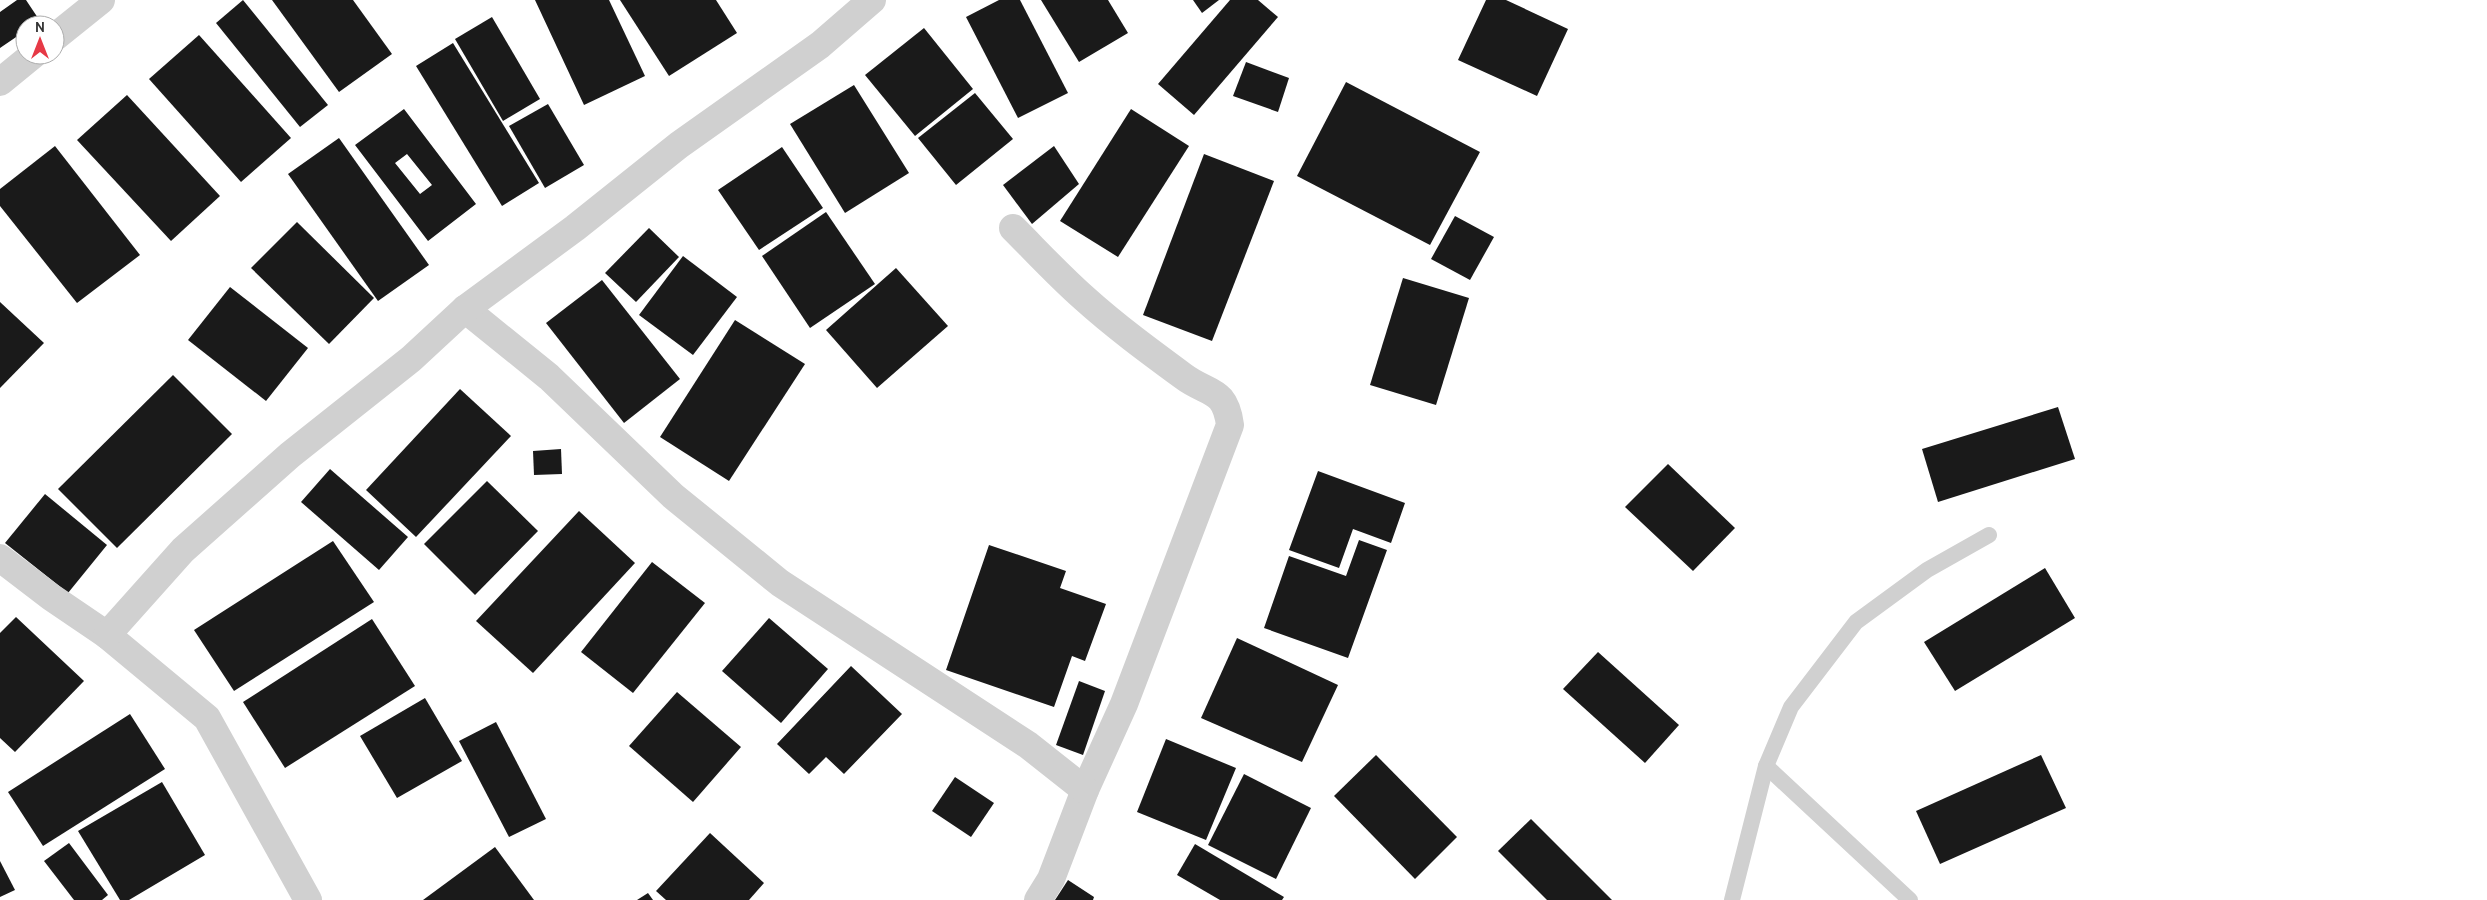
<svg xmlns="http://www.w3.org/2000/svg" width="2487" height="900" font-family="Cabin,sans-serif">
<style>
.building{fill:#1a1a1a;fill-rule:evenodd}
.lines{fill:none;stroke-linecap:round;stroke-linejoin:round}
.service{stroke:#d0d0d0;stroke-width:16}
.minor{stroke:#d0d0d0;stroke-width:28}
</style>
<rect width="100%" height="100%" fill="#fff"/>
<g class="building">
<polygon points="17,0 26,0 40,21 34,25 25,25 25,31 0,48 0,12"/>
<polygon points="243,0 328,105 300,127 216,23"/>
<polygon points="272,0 353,0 392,54 339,92"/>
<polygon points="535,0 609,0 645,76 584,105"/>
<polygon points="620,0 716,0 737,33 669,76"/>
<polygon points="999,0 1020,0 1068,93 1018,118 966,17"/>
<polygon points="1041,0 1108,0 1128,33 1079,62"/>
<polygon points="1193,0 1219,0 1202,13"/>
<polygon points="1230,0 1258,0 1278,17 1194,115 1158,84"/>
<polygon points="1486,0 1506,0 1568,29 1537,96 1458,60"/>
<polygon points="492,17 540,99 503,121 455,39"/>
<polygon points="924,28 973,89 915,136 865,75"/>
<polygon points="199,35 291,138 241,182 149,79"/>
<polygon points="453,43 539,183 502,206 416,66"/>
<polygon points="1246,62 1289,78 1278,112 1233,96"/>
<polygon points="1346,82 1480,152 1430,245 1297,176"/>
<polygon points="854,85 909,173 845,213 790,124"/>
<polygon points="975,93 1013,139 956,185 918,138"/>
<polygon points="127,95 220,196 171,241 77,140"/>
<polygon points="548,104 584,165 545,188 509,126"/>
<path d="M404,109l72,95 -48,37 -73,-96zM407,154l25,31 -12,9 -25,-31z"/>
<polygon points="1131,109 1189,146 1118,257 1060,221"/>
<polygon points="339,138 429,265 378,301 288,174"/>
<polygon points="55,146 140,255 77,303 0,206 0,189"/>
<polygon points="1054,146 1079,184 1032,224 1003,185"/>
<polygon points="782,147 823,208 759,250 718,190"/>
<polygon points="1204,154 1274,181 1212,341 1143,315"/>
<polygon points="826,212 875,284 810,328 762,256"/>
<polygon points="1455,216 1494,237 1470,280 1431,259"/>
<polygon points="297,222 374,298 329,344 251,268"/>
<polygon points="649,228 679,257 636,302 605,273"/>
<polygon points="683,256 737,297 693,355 639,315"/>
<polygon points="896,268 948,326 877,388 826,330"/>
<polygon points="1403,278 1469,298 1436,405 1370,385"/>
<polygon points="602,280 680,379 624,423 546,323"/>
<polygon points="230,287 308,348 266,401 188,340"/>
<polygon points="0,302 44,343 0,388"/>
<polygon points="735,320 805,364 729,481 660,437"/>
<polygon points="173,375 232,434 117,548 58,489"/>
<polygon points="460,389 511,436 416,537 366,490"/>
<polygon points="2058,407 2075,459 1938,502 1922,449"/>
<polygon points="561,449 562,474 534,475 533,451"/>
<polygon points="1668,464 1735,528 1693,571 1625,507"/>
<polygon points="330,469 408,537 379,570 301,502"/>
<polygon points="1318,471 1405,503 1391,543 1353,529 1339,568 1289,550"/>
<polygon points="487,481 538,531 475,595 424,544"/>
<polygon points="45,494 107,545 68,593 5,543"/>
<polygon points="579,511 635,563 533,673 476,621"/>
<polygon points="1359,540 1387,550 1348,658 1264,628 1289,556 1346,576"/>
<polygon points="333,541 374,602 234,691 194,630"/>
<polygon points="989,545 1066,571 1060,588 1106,604 1085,661 1072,656 1054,707 946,670"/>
<polygon points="652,562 705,603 633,693 581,652"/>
<polygon points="2045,568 2075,618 1955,691 1924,642"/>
<polygon points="16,617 84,681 15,752 0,738 0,633"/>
<polygon points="769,618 828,669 781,723 722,671"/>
<polygon points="372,619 415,686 285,768 243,702"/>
<polygon points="1237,638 1338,685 1302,762 1201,718"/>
<polygon points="1598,652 1679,725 1645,763 1563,689"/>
<polygon points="851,666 902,714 844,774 826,757 809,774 777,744"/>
<polygon points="1079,681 1105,691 1083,755 1056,745"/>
<polygon points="677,692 741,747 693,802 629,746"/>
<polygon points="425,698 462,761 397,798 360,736"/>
<polygon points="130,714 165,769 43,846 8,792"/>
<polygon points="496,722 546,819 509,837 459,741"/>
<polygon points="1166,739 1236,768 1206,840 1137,812"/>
<polygon points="1376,755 1457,837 1415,879 1334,796"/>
<polygon points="2041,755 2066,808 1940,864 1916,811"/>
<polygon points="1244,774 1311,808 1276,879 1208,845"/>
<polygon points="955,777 994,803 971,837 932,811"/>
<polygon points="162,782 205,855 129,900 120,900 78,831"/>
<polygon points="1531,819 1612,900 1547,900 1498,851"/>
<polygon points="710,833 764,883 749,900 666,900 656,891"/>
<polygon points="69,843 108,895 102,900 74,900 44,861"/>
<polygon points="1195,844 1284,897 1282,900 1220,900 1177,875"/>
<polygon points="495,847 534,900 423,900"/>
<polygon points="0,861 15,890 0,897"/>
<polygon points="1068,880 1094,897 1093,900 1055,900"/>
<polygon points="648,893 653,900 637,900"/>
</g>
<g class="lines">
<g class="service">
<polyline points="1766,766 1910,900"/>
<polyline points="1732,900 1766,766 1791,707 1856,622 1927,570 1989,535"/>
</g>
<g class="minor">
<polyline points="55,37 101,0"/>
<polyline points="0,82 33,55"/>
<path d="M1013,228c23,23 46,48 71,70 31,28 65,53 99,78 25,19 42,11 47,49l-106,279 -39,86 -34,89 -13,21"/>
<polyline points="465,309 549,377 673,496 780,583 1028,745 1085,790"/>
<polyline points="0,558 51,597 107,635 207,718 308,900"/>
<polyline points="107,635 183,550 290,455 411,359 465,309 575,228 679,145 820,45 872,0"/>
</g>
</g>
<g transform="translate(40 40)"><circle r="24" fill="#ffffff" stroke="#adadad"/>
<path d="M0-4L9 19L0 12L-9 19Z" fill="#e63946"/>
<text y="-8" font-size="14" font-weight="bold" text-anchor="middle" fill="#333333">N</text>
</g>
</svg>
